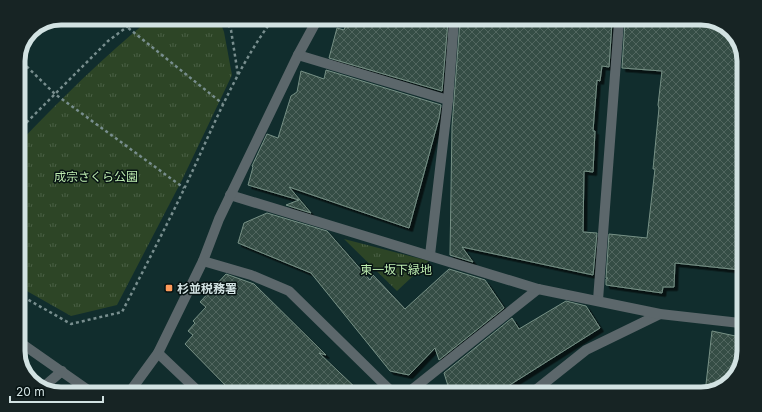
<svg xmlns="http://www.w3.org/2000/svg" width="762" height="412" font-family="Inter,'Noto Sans JP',sans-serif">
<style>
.grass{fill:url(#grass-tufts)}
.building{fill:url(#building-cross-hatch);stroke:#779186;filter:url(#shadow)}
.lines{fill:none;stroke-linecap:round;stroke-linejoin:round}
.path{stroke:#788e8e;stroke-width:2.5;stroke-dasharray:3 3;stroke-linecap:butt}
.lane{stroke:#5c676b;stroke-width:10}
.street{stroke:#5c676b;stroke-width:10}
.poi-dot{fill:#ff9b5a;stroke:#071313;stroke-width:1.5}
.labels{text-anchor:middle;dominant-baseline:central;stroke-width:3;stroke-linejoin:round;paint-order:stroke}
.park-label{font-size:12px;fill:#beecb0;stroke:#071313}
.poi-label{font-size:12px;font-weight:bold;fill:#d2e2e2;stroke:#071313;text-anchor:start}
.rim{fill:none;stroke:#d2e2e2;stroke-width:5}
</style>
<defs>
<pattern id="grass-tufts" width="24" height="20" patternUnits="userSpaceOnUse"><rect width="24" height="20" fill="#2d4526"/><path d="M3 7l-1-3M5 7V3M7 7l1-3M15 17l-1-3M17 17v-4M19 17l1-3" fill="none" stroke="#4b6045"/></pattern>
<pattern id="building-cross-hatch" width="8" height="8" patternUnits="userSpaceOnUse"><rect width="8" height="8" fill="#354d44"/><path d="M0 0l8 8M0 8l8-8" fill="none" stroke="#51665f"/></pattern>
<filter id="shadow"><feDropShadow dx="3.5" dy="3.5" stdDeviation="0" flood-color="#0009"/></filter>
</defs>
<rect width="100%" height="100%" fill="#112d2d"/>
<g class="grass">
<path d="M150,19h69l5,13 8,43 -50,105 -65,125 -46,11 -53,-30v-142c42,-44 85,-87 132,-125z"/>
<polygon points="344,239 429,261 397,291"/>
</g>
<g class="building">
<polygon points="348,20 448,21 442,91 329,58 337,28 344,30"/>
<polygon points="460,21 612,22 609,67 602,66 600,81 597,80 593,131 595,131 593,172 584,171 583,232 597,233 593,275 462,247 473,262 450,255 452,126"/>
<polygon points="625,22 720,23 737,37 744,59 741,270 675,263 674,287 663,287 662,293 606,285 606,279 608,278 606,278 609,234 647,238 655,169 653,169 659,108 658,105 662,71 622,68"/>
<polygon points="326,70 441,105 439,118 409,228 289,187 311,213 286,205 299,200 248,185 253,167 252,166 267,134 278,138 291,96 297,92 301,71 324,79"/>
<polygon points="267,213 327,231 370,280 373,275 405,309 449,269 485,280 504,308 439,360 435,348 409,375 390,371 311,273 238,243 244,223"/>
<polygon points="226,274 254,284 326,355 319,353 360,392 231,391 185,344 193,335 188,331 195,323 193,321 206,307 200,302"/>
<polygon points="566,301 586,306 600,328 497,393 450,392 444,373 512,318 519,329"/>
<polygon points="712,331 740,337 739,370 723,388 705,393"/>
</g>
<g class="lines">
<g class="path">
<polyline points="122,18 127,27 223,104"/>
<polyline points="226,19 231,30 238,75"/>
<polyline points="129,25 138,19"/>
<polyline points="18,58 55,94 184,188"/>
<polyline points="18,131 108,41 127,27 132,18"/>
<path d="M18,294l53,30 51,-12c21,-41 43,-83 63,-125 27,-57 50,-117 88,-168"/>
</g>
<g class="lane">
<polyline points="298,55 448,100"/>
<polyline points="430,255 448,100 454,21"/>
<polyline points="203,261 251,275 289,291 392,392"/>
<polyline points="598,300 619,22"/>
<polyline points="158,353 198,391"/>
<polyline points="41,389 62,371"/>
<polyline points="409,392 538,289"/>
<polyline points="532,393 586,350 660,314"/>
</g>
<g class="street">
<polyline points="230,195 538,289 660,314 740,323"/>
<polyline points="18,341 88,390"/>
<polyline points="131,390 158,353 203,261 219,219 298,55 317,20"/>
</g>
</g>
<rect class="poi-dot" x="165" y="284" width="8" height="8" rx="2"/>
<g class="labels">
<g class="park-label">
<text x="96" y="176">成宗さくら公園</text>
<text x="396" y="269">東一坂下緑地</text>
</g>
<g class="poi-label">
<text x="177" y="288">杉並税務署</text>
</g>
</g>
<path d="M0 0H762V412H0ZM61 25H701A36 36 0 0 1 737 61V351A36 36 0 0 1 701 387H61A36 36 0 0 1 25 351V61A36 36 0 0 1 61 25Z" fill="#172424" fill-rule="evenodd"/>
<path class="rim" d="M61 25H701A36 36 0 0 1 737 61V351A36 36 0 0 1 701 387H61A36 36 0 0 1 25 351V61A36 36 0 0 1 61 25Z"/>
<path d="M10 396v6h93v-6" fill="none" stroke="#d2e2e2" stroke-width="2"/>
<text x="16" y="396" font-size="12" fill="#d2e2e2" stroke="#071313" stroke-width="3" paint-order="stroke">20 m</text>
</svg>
